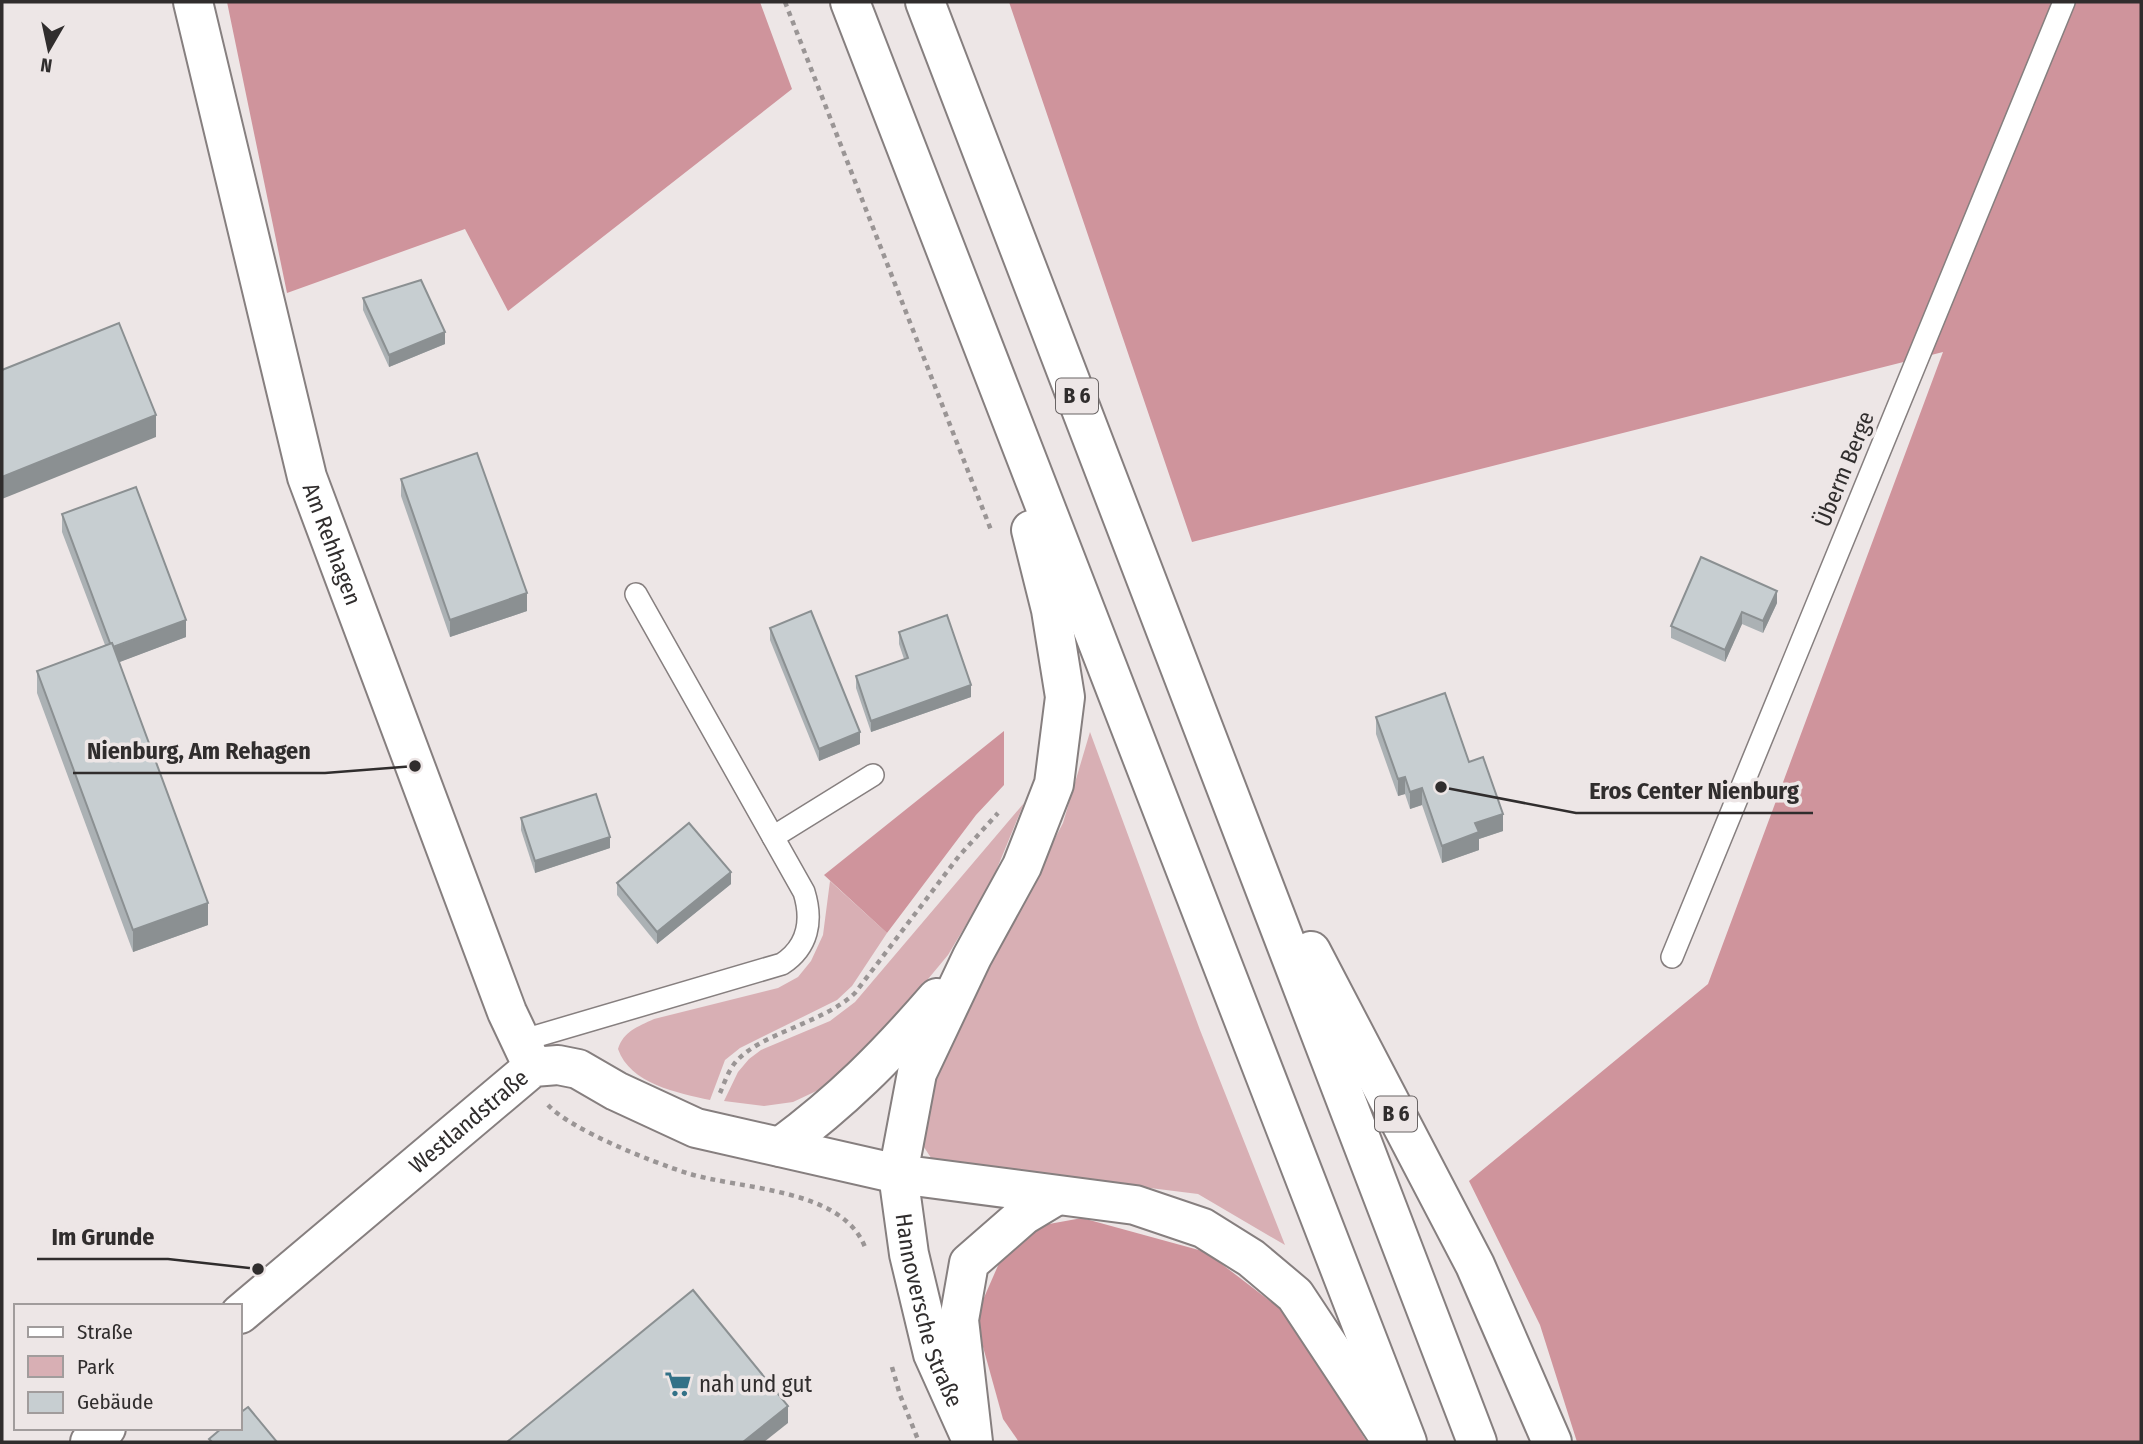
<svg xmlns="http://www.w3.org/2000/svg" width="2143" height="1444" font-family="'Fira Sans Condensed',sans-serif">
<style>
.green{fill:#d8afb4}
.forest{fill:#cf949c}
.lines{fill:none;stroke-linecap:round;stroke-linejoin:round}
.lane-casing{stroke:#867f7f;stroke-width:24}
.street-casing{stroke:#867f7f;stroke-width:42}
.primary-casing{stroke:#867f7f;stroke-width:42}
.highway-casing{stroke:#867f7f;stroke-width:42}
.path{stroke:#9a9595;stroke-width:4.5;stroke-dasharray:5 5;stroke-linecap:butt}
.lane{stroke:#fff;stroke-width:21}
.street{stroke:#fff;stroke-width:38}
.primary{stroke:#fff;stroke-width:38}
.highway{stroke:#fff;stroke-width:38}
.wall{fill:#abb1b4}
.shaded-wall{fill:#8b9092}
.building{fill:#c7ced1;stroke:#8b9092;stroke-width:2}
.labels{text-anchor:middle;dominant-baseline:central;stroke-width:7;stroke-linejoin:round;paint-order:stroke}
.shield{fill:#ede6e6;stroke:#696464;stroke-width:2}
.shield-label{font-size:21px;font-weight:bold;fill:#302d2d}
.street-label{font-size:23px;fill:#302d2d;stroke:#ede6e6}
.poi-label{font-size:23px;fill:#302d2d;stroke:#ede6e6;text-anchor:start}
.leader{fill:none;stroke:#302d2d;stroke-width:2.5}
.callout-dot{fill:#302d2d;stroke:#ede6e6;stroke-width:2.5}
.callout-label{font-size:24px;text-anchor:middle;font-weight:bold;fill:#302d2d;stroke:#ede6e6;stroke-width:7;stroke-linejoin:round;paint-order:stroke}
</style>
<rect width="100%" height="100%" fill="#ede6e6"/>
<g class="green">
<polygon points="1090,732 1200,1030 1285,1245 1198,1194 933,1161 922,1144 935,1083 1001,942 1063,823"/>
<polygon points="1024,803 991,883 948,955 899,1014 827,1086 793,1102 764,1106 724,1101 738,1072 749,1059 761,1050 830,1021 855,1002"/>
<path d="M830,881l57,52 -35,53 -15,14 -97,48 -15,12 -15,40c-32,-7 -80,-16 -92,-51 6,-18 19,-22 36,-30l124,-31 20,-11 13,-16 12,-26z"/>
</g>
<g class="forest">
<polygon points="227,2 760,2 792,89 508,311 465,229 287,293"/>
<polygon points="1009,2 2141,2 2141,1442 1577,1442 1540,1325 1469,1181 1708,984 1943,352 1192,542"/>
<polygon points="1004,731 1004,785 976,815 887,933 824,875"/>
<polygon points="1082,1218 1206,1252 1287,1314 1367,1442 1019,1442 1003,1419 975,1318 1004,1252 1038,1226"/>
</g>
<g class="lines">
<g class="lane-casing">
<g id="lane">
<polyline points="773,837 873,775"/>
<polyline points="1672,957 2064,2"/>
<path d="M520,1041l262,-77c26,-17 31,-43 22,-72l-168,-298"/>
</g>
</g>
<g class="street-casing">
<g id="street">
<path id="s1" d="M193,2l114,475 200,535 26,55"/>
<path id="s2" d="M240,1314l293,-247 25,-2 20,4 38,22 80,37 202,46"/>
<polyline points="90,1442 106,1428"/>
</g>
</g>
<g class="primary-casing">
<g id="primary">
<path id="s3" d="M898,1174l11,80 24,100 36,80"/>
</g>
</g>
<g class="highway-casing">
<g id="highway">
<polyline points="850,2 1407,1442"/>
<polyline points="925,2 1477,1442"/>
<polyline points="1031,530 1051,610 1065,697 1054,784 1022,866 972,957 917,1073 898,1174 1135,1205 1203,1228 1251,1258 1295,1295 1385,1431"/>
<polyline points="1311,951 1475,1265 1552,1442"/>
<path d="M780,1147c63,-47 105,-89 157,-149"/>
<polyline points="973,1442 959,1320 969,1263 1024,1215 1054,1197"/>
</g>
</g>
<g class="path">
<polyline points="785,2 991,530"/>
<path d="M720,1093c4,-9 8,-21 14,-29 24,-31 89,-40 121,-71l104,-137 39,-43"/>
<path d="M548,1105c23,25 104,57 139,68 52,17 158,14 179,77"/>
<polyline points="892,1367 900,1395 919,1442"/>
</g>
<use href="#lane" class="lane"/>
<use href="#street" class="street"/>
<use href="#primary" class="primary"/>
<use href="#highway" class="highway"/>
</g>
<g class="wall">
<polygon points="363,298 445,344 389,367 363,310"/>
<polygon points="401,479 527,611 450,637 401,496"/>
<polygon points="62,514 186,637 119,662 208,925 133,952 37,693 37,671 105,645 62,532"/>
<polygon points="1777,603 1763,633 1742,624 1725,662 1671,638 1671,626"/>
<polygon points="770,628 860,744 819,761 770,640"/>
<polygon points="899,632 971,697 871,732 856,688 856,676 904,659 899,644"/>
<polygon points="1376,717 1469,762 1503,831 1479,839 1479,850 1442,863 1422,805 1410,809 1405,794 1398,796 1376,734"/>
<polygon points="521,818 610,848 535,873 521,830"/>
<polygon points="617,883 731,884 657,944 617,895"/>
</g>
<g class="shaded-wall">
<polygon points="445,332 445,344 389,367 389,355"/>
<polygon points="156,415 156,437 2,499 2,477"/>
<polygon points="1777,591 1777,603 1763,633 1763,621"/>
<polygon points="527,593 527,611 450,637 450,620"/>
<polygon points="1742,612 1742,624 1725,662 1725,650"/>
<polygon points="186,620 186,637 112,665 112,648"/>
<polygon points="971,685 971,697 871,732 871,721"/>
<polygon points="860,732 860,744 819,761 819,749"/>
<polygon points="1405,777 1405,794 1398,796 1398,779"/>
<polygon points="1422,788 1422,805 1410,809 1410,792"/>
<polygon points="1503,814 1503,831 1479,839 1479,850 1442,863 1442,846 1475,823"/>
<polygon points="610,837 610,848 535,873 535,861"/>
<polygon points="731,872 731,884 657,944 657,932"/>
<polygon points="208,903 208,925 133,952 133,930"/>
<polygon points="788,1406 788,1423 764,1442 743,1442"/>
</g>
<g class="building">
<polygon points="421,280 445,332 389,355 363,298"/>
<polygon points="119,323 156,415 2,477 2,370"/>
<polygon points="477,453 527,593 450,620 401,479"/>
<polygon points="136,487 186,620 113,647 112,643 110,643 62,514"/>
<polygon points="1701,557 1777,591 1763,621 1742,612 1725,650 1671,626"/>
<polygon points="811,611 860,732 819,749 770,628"/>
<polygon points="947,615 971,685 871,721 856,676 908,658 899,632"/>
<polygon points="112,643 208,903 133,930 37,671"/>
<polygon points="1445,693 1469,762 1483,757 1503,814 1475,823 1479,832 1442,846 1422,788 1410,792 1405,777 1398,779 1376,717"/>
<polygon points="596,794 610,837 535,861 521,818"/>
<polygon points="689,823 731,872 657,932 617,883"/>
<polygon points="693,1290 788,1406 743,1442 507,1442"/>
<polygon points="248,1407 277,1442 212,1442 209,1439 222,1428 240,1428 240,1413"/>
</g>
<defs>
<g id="supermarket-bare" transform="scale(2.1)"><path d="M-6-5.5h2.5l.6 2H6L4.5 2H-2.5L-4.4-4H-6ZM-1.5 3.2a1.3 1.3 0 1 0 .1 0ZM3 3.2a1.3 1.3 0 1 0 .1 0Z" fill="#337187" stroke="#ede6e6" stroke-width="2.5" paint-order="stroke"/></g>
</defs>
<g fill-rule="evenodd">
<use href="#supermarket-bare" x="678" y="1384"/>
</g>
<g class="labels">
<g class="shield">
<rect x="1056" y="378.5" width="42" height="35" rx="5"/>
<rect x="1375" y="1096.5" width="42" height="35" rx="5"/>
</g>
<g class="shield-label">
<text x="1077" y="396">B 6</text>
<text x="1396" y="1114">B 6</text>
</g>
<g class="street-label">
<text transform="translate(1844 469) rotate(-68)">Überm Berge</text>
<text stroke="none"><textPath href="#s1" startOffset="560">Am Rehhagen</textPath></text>
<text stroke="none"><textPath href="#s2" startOffset="299">Westlandstraße</textPath></text>
<text stroke="none"><textPath href="#s3" startOffset="140">Hannoversche Straße</textPath></text>
</g>
<g class="poi-label">
<text x="699" y="1384">nah und gut</text>
</g>
</g>
<path class="leader" d="M415 766L325 773H73M1441 787L1576 813H1813M258 1269L168 1259H37"/>
<g class="callout-dot">
<circle cx="415" cy="766" r="7"/>
<circle cx="1441" cy="787" r="7"/>
<circle cx="258" cy="1269" r="7"/>
</g>
<g class="callout-label">
<text x="199" y="759">Nienburg, Am Rehagen</text>
<text x="1694" y="799">Eros Center Nienburg</text>
<text x="103" y="1245">Im Grunde</text>
</g>
<rect width="2143" height="1444" fill="none" stroke="#302d2d" stroke-width="7"/>
<rect x="14" y="1304" width="228" height="126" fill="#ede6e6" stroke="#a19c9c" stroke-width="2"/>
<rect x="28" y="1327" width="35" height="10" fill="#ffffff" stroke="#a19c9c" stroke-width="2"/>
<text x="77" y="1339" font-size="21" fill="#302d2d">Straße</text>
<rect x="28" y="1356" width="35" height="21" fill="#d8afb4" stroke="#a19c9c" stroke-width="2"/>
<text x="77" y="1374" font-size="21" fill="#302d2d">Park</text>
<rect x="28" y="1392" width="35" height="21" fill="#c7ced1" stroke="#a19c9c" stroke-width="2"/>
<text x="77" y="1409" font-size="21" fill="#302d2d">Gebäude</text>
<g transform="translate(49 49) rotate(189)" stroke="#ede6e6" stroke-width="5" paint-order="stroke">
<path d="M0-5L12 26L0 18L-12 26Z" fill="#302d2d"/>
<text y="-10" font-size="19" font-weight="bold" text-anchor="middle" fill="#302d2d">N</text>
</g>
</svg>
